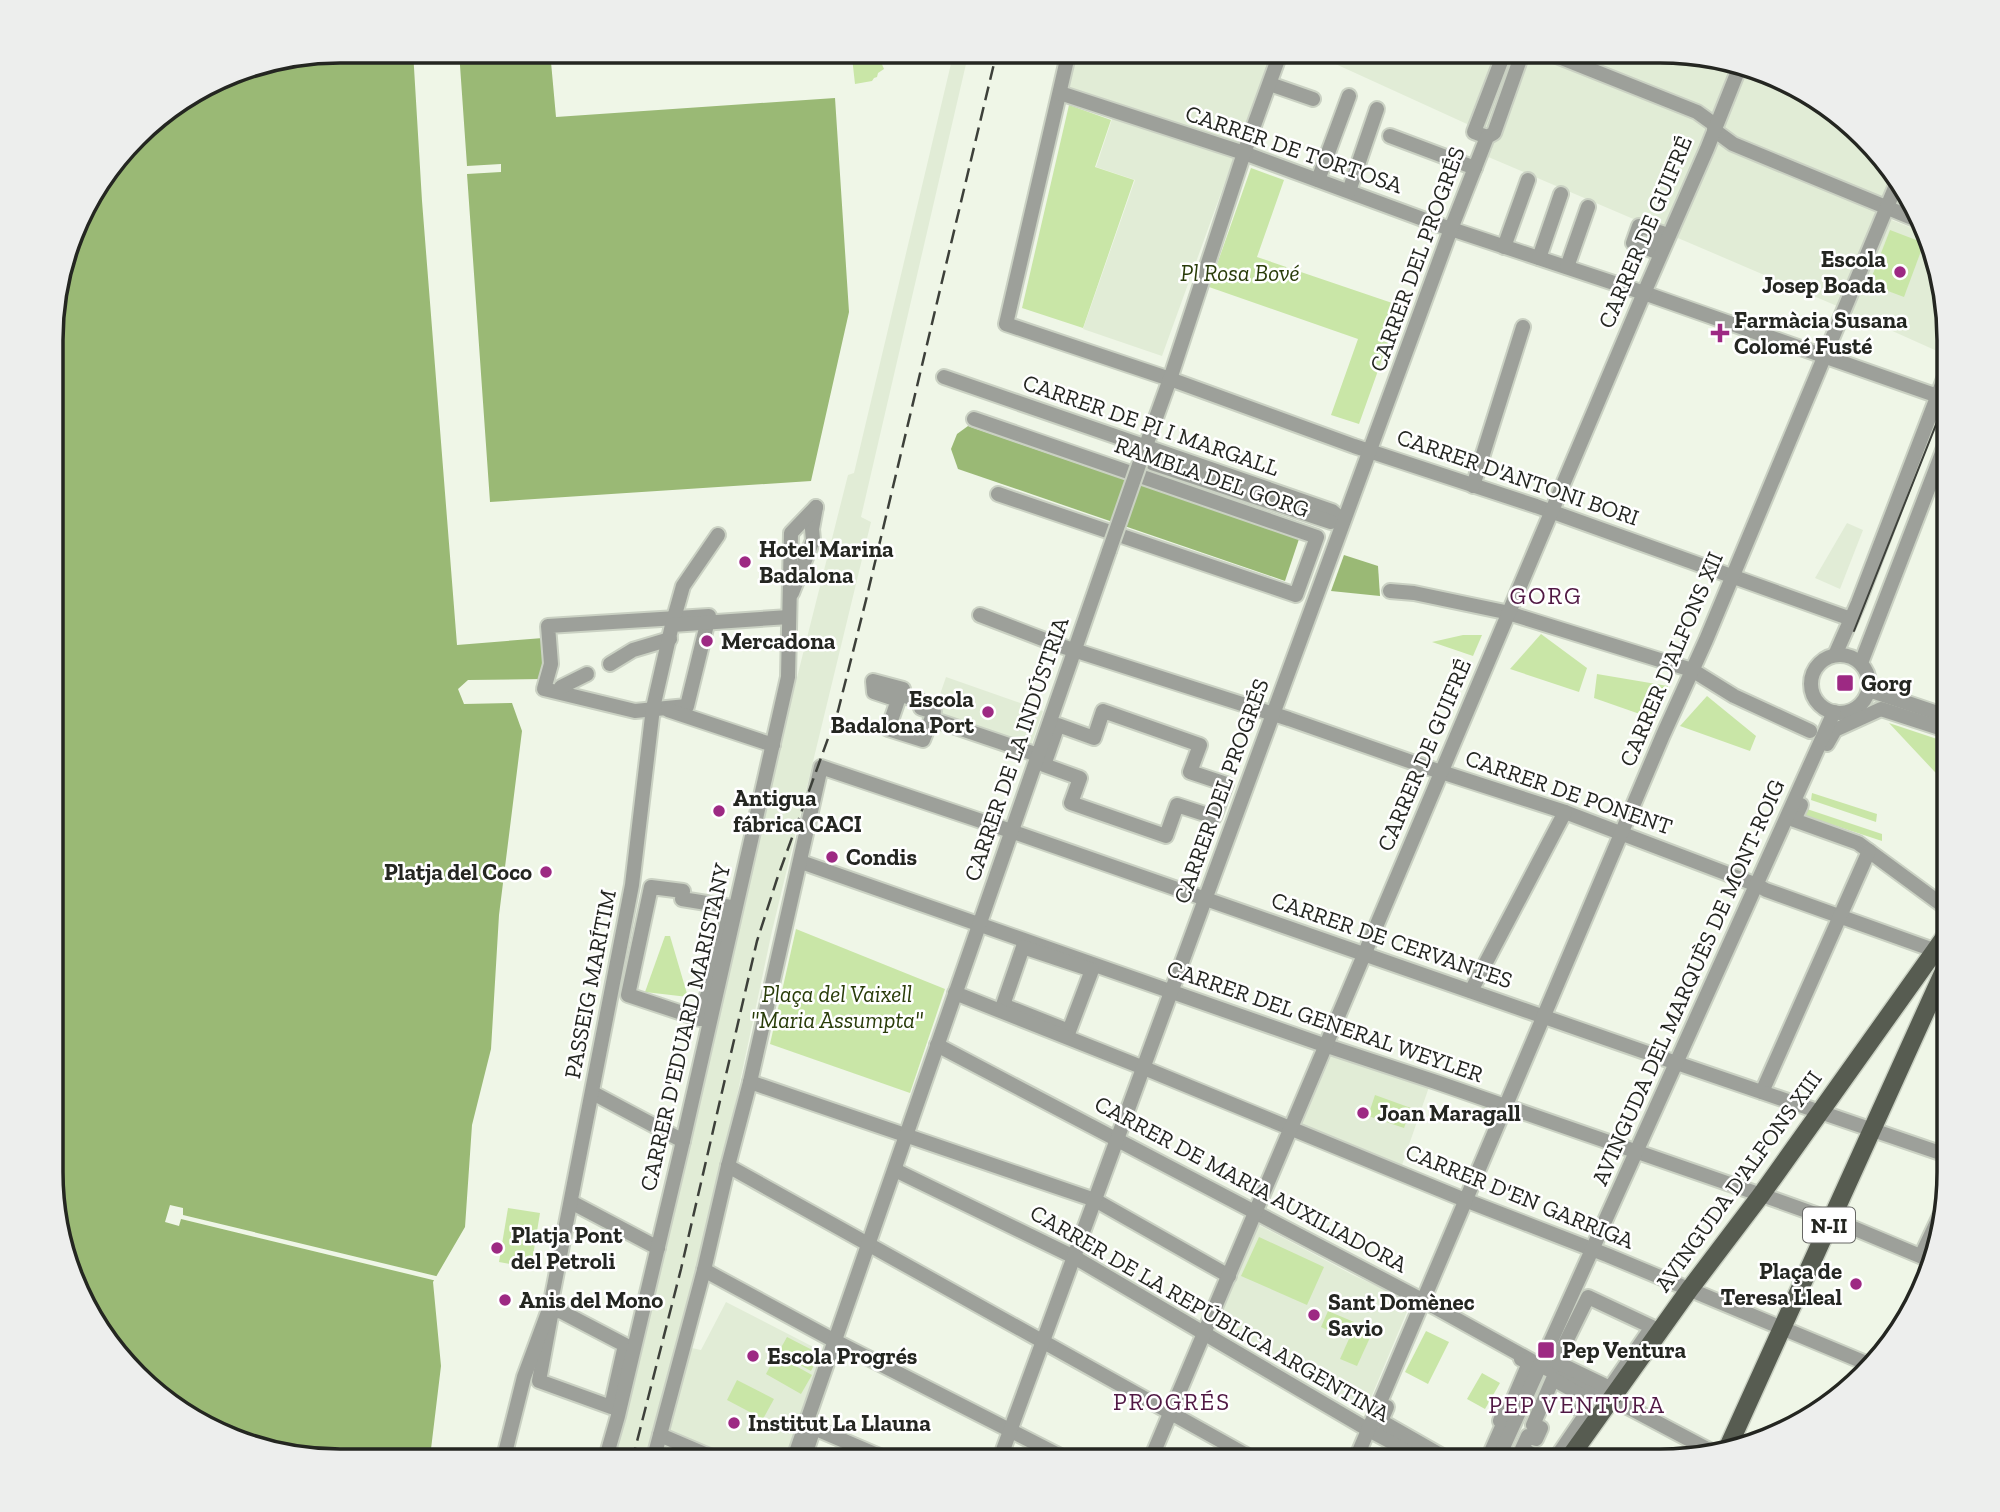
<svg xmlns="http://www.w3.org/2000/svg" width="2000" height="1512" font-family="'Zilla Slab',serif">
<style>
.built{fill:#e1ecd6}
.green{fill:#c9e6a7}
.water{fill:#9ab975}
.pier{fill:#eff6e7}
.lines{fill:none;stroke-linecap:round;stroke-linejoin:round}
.minor-casing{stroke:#cad1c3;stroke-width:18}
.major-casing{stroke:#cad1c3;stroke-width:21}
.minor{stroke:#9da09a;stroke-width:14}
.major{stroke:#575c51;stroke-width:18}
.tram{stroke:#3d403a;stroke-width:2}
.rail{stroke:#3d403a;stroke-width:2.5;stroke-dasharray:14 7;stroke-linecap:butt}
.minor-bridge-casing{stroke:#cad1c3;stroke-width:18;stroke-linecap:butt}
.minor-bridge{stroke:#9da09a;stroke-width:14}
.poi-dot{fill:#9d2983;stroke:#fff;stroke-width:2.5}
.labels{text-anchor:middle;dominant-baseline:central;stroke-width:5;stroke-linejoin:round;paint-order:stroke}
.shield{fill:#fff;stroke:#666764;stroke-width:2}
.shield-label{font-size:21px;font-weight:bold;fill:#242621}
.street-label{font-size:23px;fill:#242621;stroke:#fff}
.poi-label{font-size:23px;font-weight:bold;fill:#242621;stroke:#fff;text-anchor:start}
.park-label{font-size:23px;font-style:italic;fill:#293c09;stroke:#fff}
.neighbourhood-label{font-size:24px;letter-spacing:2px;fill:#501843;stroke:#fff}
.rim{fill:none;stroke:#242621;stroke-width:3.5}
</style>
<rect width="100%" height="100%" fill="#eff6e7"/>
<g class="built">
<polygon points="954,51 969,51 861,517 871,522 772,931 699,1275 651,1461 609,1461 660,1258 748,891 779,749 848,475 854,473"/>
<polygon points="1073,51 1289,51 1267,66 1162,356 1083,329 1135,180 1096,167 1115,110 1062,92"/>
<polygon points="1307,51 1678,51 1770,73 1850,122 1892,177 1837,306 1486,156 1467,124"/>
<polygon points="1889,219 1924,233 1946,327 1937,351 1850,312"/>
<polygon points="1847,523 1863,530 1840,589 1815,578"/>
<polygon points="946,677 1043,711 1031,746 934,712"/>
<polygon points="1332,1054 1429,1087 1402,1165 1302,1124"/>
<polygon points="1259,1225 1353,1275 1411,1302 1365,1412 1216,1327"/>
<polygon points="726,1302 823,1352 785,1461 736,1461 667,1432 687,1347 701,1350"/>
</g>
<g class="green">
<polygon points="863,51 871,53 873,59 881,62 884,69 878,73 877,77 874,78 872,81 855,84 852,57 854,57"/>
<polygon points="1069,105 1111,120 1095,167 1134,180 1083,328 1022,308"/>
<polygon points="1251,168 1284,180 1257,257 1401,306 1359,424 1331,415 1358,339 1209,287"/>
<polygon points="1890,230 1924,243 1904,297 1869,284"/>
<polygon points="1541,634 1587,668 1579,692 1510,669"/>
<polygon points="1463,635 1482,635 1473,656 1432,642"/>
<polygon points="1597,674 1668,686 1654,719 1594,698"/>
<polygon points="1707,696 1756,736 1750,751 1680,726"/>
<polygon points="1889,723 1949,743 1949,787"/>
<polygon points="1812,793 1877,814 1876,822 1811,800"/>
<polygon points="1804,808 1882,834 1882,841 1803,815"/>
<polygon points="796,929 945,989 910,1093 770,1044"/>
<polygon points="665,936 670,936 688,997 645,992"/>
<polygon points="1375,1095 1411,1108 1404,1128 1368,1116"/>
<polygon points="508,1208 540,1213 531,1268 499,1262"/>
<polygon points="1259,1237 1324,1267 1307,1305 1241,1276"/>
<polygon points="1328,1311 1354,1322 1347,1339 1321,1327"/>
<polygon points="1356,1323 1373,1331 1357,1366 1340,1359"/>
<polygon points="1426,1331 1449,1342 1428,1384 1405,1372"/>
<polygon points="787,1337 820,1354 811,1371 778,1353"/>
<polygon points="776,1355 812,1375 801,1394 766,1374"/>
<polygon points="1482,1373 1500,1383 1485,1409 1467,1399"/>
<polygon points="737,1380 774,1399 763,1419 727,1400"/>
</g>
<g class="water">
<polygon points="340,51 413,51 422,201 457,645 543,638 549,659 542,679 468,680 458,689 464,704 512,703 522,731 499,915 491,1049 472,1125 465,1227 433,1282 441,1366 431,1449 427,1461 322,1461 230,1439 150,1390 81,1300 51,1191 53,302 89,196 150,122 247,66"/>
<polygon points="459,51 550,51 556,117 835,98 849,312 811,481 490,502 467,174 501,172 501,164 467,166"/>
<polygon points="968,426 1299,539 1285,581 958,469 951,449 957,434"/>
<polygon points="1344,555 1378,566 1380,596 1331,591"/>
</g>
<polygon class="pier" points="170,1205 183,1208 183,1215 440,1277 437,1281 181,1219 179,1226 165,1222"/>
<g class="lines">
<g class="minor-casing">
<g id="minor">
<polyline points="1069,51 1006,324 1170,379 1354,446 1536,506 1851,619"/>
<polyline points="1544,51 1697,112 1715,125"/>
<polyline points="1270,84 1313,99"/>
<polyline points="1060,93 1244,153 1439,225 1644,293 1949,400"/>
<polyline points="1714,130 1733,144 1922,222"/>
<polyline points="1390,136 1475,168"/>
<polyline points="1487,137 1474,132 1505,51"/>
<polyline points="1318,180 1349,96"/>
<polyline points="1349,191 1377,109"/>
<polygon points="1639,226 1662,233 1654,251 1633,243"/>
<polyline points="1504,247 1528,180"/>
<polyline points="1539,258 1561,194"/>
<polyline points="1567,267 1588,207"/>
<polyline points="944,377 1332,511 1341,519"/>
<polyline points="974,419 1317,537 1296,595 998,494"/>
<polyline points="1140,462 1170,379 1244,153 1281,51"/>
<polyline points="1152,463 1331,522"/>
<polyline points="1473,486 1523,327"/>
<polyline points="1390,591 1414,593 1505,612 1692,670 1734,696 1810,731"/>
<polyline points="792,593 813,540 812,529 816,507"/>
<polyline points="980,615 1058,645 1289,719 1429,768 1565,812 1757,885 1766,890 1942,953"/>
<polygon points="709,616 687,706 635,711 544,689 551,664 548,626"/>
<polyline points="672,625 683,586 718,535"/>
<polyline points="1948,643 1949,643"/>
<polyline points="1835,655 1858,603 1949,366"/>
<circle cx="1840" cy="684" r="29"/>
<polyline points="1861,663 1949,435"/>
<polyline points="610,664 633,650 670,639"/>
<polygon points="873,681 903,689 902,695 922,702 921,708 934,712 923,740 888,729 898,700 874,692"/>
<polyline points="561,687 587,674"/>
<polyline points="1869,690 1949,717"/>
<polyline points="668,710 773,745"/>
<polygon points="1103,711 1200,745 1190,772 1226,784 1214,817 1177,805 1166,836 1071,803 1080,778 1044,765 1058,725 1094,738"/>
<polyline points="932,719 1038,755"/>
<polyline points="1827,744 1835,730 1881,709 1949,731"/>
<polyline points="1801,805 1794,820 1858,843 1949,910"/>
<polyline points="801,862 1318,1043 1436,1082 1776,1200 1846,1225 1932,1261"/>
<polygon points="651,887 683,891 682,899 731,907 720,953 700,1019 628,995"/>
<polygon points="1023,947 1092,970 1069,1031 1003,1005"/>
<polyline points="1471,991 1565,812"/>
<polyline points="955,993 1144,1068 1465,1200 1607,1255 1873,1366"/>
<polyline points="937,1045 1422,1300 1541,1366 1624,1405 1709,1450"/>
<polyline points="750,1082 1095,1200 1229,1276"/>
<polyline points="1762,1092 1869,851"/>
<polyline points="593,1093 683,1141"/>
<polyline points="728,1166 1257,1461"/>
<polyline points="895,1170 1074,1257 1367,1429 1427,1461"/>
<polyline points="571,1202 658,1248"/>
<polyline points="1921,1256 1945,1205"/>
<polyline points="704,1270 833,1340 1070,1461"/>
<polygon points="1588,1297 1652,1327 1610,1388 1556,1362"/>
<polygon points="552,1310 562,1312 625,1345 611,1407 539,1381"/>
<polyline points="1387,1407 1381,1421 1451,1461"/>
<polyline points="660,1435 721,1461"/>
<polyline points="503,1461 524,1377 550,1307 632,885 653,708 672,625 789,617"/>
<polyline points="605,1461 618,1416 683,1141 788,677 791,533 816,507"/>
<polyline points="653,1461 704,1270 728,1166 750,1082 821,767 1005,829 1662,1058 1949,1156"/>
<polyline points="793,1461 1109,551"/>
<polyline points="803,1461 814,1428 891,1461"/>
<polyline points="999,1461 1451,229 1487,137 1494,133 1523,51"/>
<polyline points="1150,1461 1644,293 1707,149 1740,66"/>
<polyline points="1355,1461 1663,735 1706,640 1897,183"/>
<polyline points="1487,1461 1504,1422 1500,1421 1505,1409 1509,1410 1529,1363 1521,1359"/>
<polyline points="1497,1461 1834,712"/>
<polyline points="1544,1461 1522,1449 1528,1436 1536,1439 1541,1428 1533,1425 1553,1379 1588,1399 1580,1410 1586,1414 1554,1461"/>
</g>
</g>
<g class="major-casing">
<g id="major">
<polyline points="1729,1445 1949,960"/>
<polyline points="1567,1461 1689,1290 1761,1195 1949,931"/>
</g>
</g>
<use href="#minor" class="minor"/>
<use href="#major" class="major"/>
<polyline class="tram" points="1854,631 1949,392"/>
<polyline class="rail" points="632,1461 681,1269 757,941 777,879 838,711 866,600 997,51"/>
<g class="minor-bridge-casing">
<polyline id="minor-bridge" points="1109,551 1140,462"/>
</g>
<use href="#minor-bridge" class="minor-bridge"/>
</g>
<g class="poi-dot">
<circle cx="1900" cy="272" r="7"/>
<path d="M1716.5 322.5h7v7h7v7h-7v7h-7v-7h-7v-7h7z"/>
<circle cx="745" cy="562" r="7"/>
<circle cx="707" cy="641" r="7"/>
<rect x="1836" y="674" width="18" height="18" rx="3.5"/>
<circle cx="988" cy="712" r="7"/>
<circle cx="719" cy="811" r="7"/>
<circle cx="832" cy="857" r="7"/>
<circle cx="546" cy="872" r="7"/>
<circle cx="1363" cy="1113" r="7"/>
<circle cx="497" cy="1248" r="7"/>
<circle cx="1856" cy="1284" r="7"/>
<circle cx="505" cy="1300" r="7"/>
<circle cx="1314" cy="1315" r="7"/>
<rect x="1537" y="1341" width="18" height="18" rx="3.5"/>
<circle cx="753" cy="1356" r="7"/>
<circle cx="734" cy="1423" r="7"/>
</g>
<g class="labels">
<rect class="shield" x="1803" y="1207.5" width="52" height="35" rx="5"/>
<g class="shield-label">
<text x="1829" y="1225">N-II</text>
</g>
<g class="street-label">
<text transform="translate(1294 149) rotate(19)">CARRER DE TORTOSA</text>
<text transform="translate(1645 232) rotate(-67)">CARRER DE GUIFRÉ</text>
<text transform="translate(1417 259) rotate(-70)">CARRER DEL PROGRÉS</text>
<text transform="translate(1151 425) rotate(19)">CARRER DE PI I MARGALL</text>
<text transform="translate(1212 477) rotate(19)">RAMBLA DEL GORG</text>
<text transform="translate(1518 477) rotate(19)">CARRER D'ANTONI BORI</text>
<text transform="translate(1671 659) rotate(-67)">CARRER D'ALFONS XII</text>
<text transform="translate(1016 749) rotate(-71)">CARRER DE LA INDÚSTRIA</text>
<text transform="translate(1424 755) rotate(-67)">CARRER DE GUIFRÉ</text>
<text transform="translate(1221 791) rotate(-70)">CARRER DEL PROGRÉS</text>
<text transform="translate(1569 792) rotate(19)">CARRER DE PONENT</text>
<text transform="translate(1392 940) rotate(19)">CARRER DE CERVANTES</text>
<text transform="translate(1688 982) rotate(-66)">AVINGUDA DEL MARQUÈS DE MONT-ROIG</text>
<text transform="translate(590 984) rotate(-79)">PASSEIG MARÍTIM</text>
<text transform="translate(1325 1021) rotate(19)">CARRER DEL GENERAL WEYLER</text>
<text transform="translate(685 1027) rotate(-77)">CARRER D'EDUARD MARISTANY</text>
<text transform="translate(1738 1181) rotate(-54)">AVINGUDA D'ALFONS XIII</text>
<text transform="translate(1251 1184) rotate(28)">CARRER DE MARIA AUXILIADORA</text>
<text transform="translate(1520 1196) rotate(22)">CARRER D'EN GARRIGA</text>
<text transform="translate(1210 1313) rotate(30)">CARRER DE LA REPÚBLICA ARGENTINA</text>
</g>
<g class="poi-label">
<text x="1886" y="259" text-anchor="end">Escola<tspan x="1886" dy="26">Josep Boada</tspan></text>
<text x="1734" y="320">Farmàcia Susana<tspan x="1734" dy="26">Colomé Fusté</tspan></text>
<text x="759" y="549">Hotel Marina<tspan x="759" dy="26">Badalona</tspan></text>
<text x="721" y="641">Mercadona</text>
<text x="1861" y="683">Gorg</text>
<text x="974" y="699" text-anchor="end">Escola<tspan x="974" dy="26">Badalona Port</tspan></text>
<text x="733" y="798">Antigua<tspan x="733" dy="26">fábrica CACI</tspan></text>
<text x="846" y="857">Condis</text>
<text x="532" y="872" text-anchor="end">Platja del Coco</text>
<text x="1377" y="1113">Joan Maragall</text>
<text x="511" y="1235">Platja Pont<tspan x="511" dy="26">del Petroli</tspan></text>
<text x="1842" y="1271" text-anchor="end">Plaça de<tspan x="1842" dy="26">Teresa Lleal</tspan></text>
<text x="519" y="1300">Anis del Mono</text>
<text x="1328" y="1302">Sant Domènec<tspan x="1328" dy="26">Savio</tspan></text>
<text x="1562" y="1350">Pep Ventura</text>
<text x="767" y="1356">Escola Progrés</text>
<text x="748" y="1423">Institut La Llauna</text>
</g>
<g class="park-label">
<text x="1240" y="273">Pl Rosa Bové</text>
<text x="837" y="994">Plaça del Vaixell<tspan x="837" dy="26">"Maria Assumpta"</tspan></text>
</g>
<g class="neighbourhood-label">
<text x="1546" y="595">GORG</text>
<text x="1172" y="1401">PROGRÉS</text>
<text x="1577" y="1404">PEP VENTURA</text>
</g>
</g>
<path d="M0 0H2000V1512H0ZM340 63H1660A277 277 0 0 1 1937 340V1172A277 277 0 0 1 1660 1449H340A277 277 0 0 1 63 1172V340A277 277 0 0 1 340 63Z" fill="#edeeed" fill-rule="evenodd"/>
<path class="rim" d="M340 63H1660A277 277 0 0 1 1937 340V1172A277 277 0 0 1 1660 1449H340A277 277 0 0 1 63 1172V340A277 277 0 0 1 340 63Z"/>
</svg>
